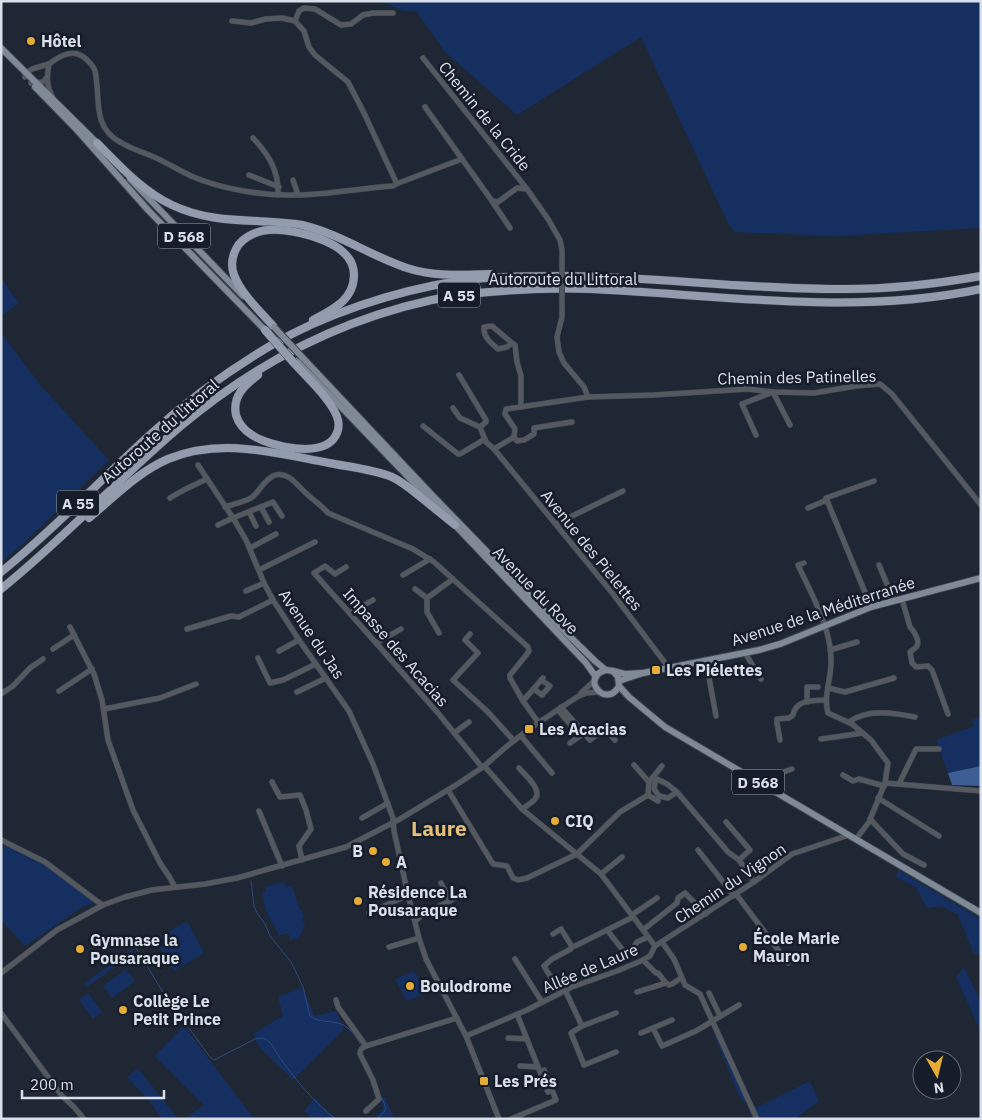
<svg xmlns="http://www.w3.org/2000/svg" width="982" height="1120" font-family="'IBM Plex Sans',sans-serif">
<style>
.green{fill:#152f60}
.forest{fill:#3d5d95}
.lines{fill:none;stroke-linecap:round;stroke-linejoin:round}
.stream{stroke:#2c4a81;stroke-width:1}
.minor-casing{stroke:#3d4551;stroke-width:6}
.major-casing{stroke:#3d4551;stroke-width:8}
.highway-casing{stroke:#3d4551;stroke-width:9}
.minor{stroke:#54585f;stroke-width:5}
.major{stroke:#808996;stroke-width:6}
.highway{stroke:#929cac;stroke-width:8}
.minor-bridge-casing{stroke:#3d4551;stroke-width:6;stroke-linecap:butt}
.major-bridge-casing{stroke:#3d4551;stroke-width:8;stroke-linecap:butt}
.highway-bridge-casing{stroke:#3d4551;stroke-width:9;stroke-linecap:butt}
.minor-bridge{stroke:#54585f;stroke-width:5}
.major-bridge{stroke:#808996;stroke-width:6}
.highway-bridge{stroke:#929cac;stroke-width:8}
.poi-dot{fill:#e6ad36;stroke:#161d2a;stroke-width:2}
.labels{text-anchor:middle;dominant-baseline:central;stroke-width:5;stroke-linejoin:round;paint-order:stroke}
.shield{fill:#161d2a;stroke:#9fa6b0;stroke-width:1}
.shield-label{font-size:15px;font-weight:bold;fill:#dae0e9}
.poi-label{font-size:16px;font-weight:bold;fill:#dae0e9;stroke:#161d2a;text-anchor:start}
.street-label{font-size:16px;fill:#dae0e9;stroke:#161d2a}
.district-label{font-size:21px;font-weight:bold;fill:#e6bf78;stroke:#161d2a}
</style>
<rect width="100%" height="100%" fill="#1f2734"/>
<g class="green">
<polygon points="381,1 981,1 981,228 836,236 734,232 727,221 641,37 517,115 445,52 416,11 403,11"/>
<polygon points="1,278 19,303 1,316"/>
<polygon points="1,333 42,387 109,460 25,542 1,563"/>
<polygon points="981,717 981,766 948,773 936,740 974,726 972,720"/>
<polygon points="6,845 46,865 95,902 81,908 25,946 1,920 1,850"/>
<polygon points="898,870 981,919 981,954 974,954 958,915 942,906 927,908 916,887 896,877"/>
<path d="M284,882l2,5 6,-1 8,24h2l2,7 -2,1 3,7 -6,13 -9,2 -2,-7 -9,3c-2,-7 -7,-12 -10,-19 -4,-7 -6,-17 -6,-25h3l-1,-5z"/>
<polygon points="187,921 204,953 174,971 155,939"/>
<polygon points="131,949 134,953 87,987 85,983"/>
<polygon points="964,967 981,1002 981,1032 956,977"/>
<polygon points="126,969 135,981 112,998 103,986"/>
<polygon points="414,971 426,993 407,1001 395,979"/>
<polygon points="300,988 304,991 314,1016 336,1011 344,1029 293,1080 259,1047 253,1034 283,1016 278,997"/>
<polygon points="88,993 102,1012 93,1019 79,1000"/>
<polygon points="717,1023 750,1098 743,1102 738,1094 711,1026"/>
<polygon points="184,1026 254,1119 184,1119 204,1105 155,1056"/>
<polygon points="138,1068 178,1119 161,1119 153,1105 127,1077"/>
<polygon points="810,1081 819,1101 795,1119 752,1119 749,1111"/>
<polygon points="385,1097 394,1119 374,1119 383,1109 381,1098"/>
<polygon points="315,1098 326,1111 337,1119 313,1119 304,1111"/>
</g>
<polygon class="forest" points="981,766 981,786 952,785 948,773"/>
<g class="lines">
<g class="stream">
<path d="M251,881l3,25 3,7 8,11 5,12 21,26 6,12 6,13 7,29c8,7 21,4 31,8 9,3 15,13 19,20"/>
<path d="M136,948l30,49 44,60 4,3 2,-1 39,-20c6,-1 10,-2 14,3 5,4 7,11 11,16 15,21 35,46 56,61"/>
<path d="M377,1119c10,-10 10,-8 5,-21"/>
</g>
<g class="minor-casing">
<g id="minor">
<polyline points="295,21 299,11 304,8 315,9 341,25 351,24 363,15 373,13 393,13"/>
<polyline points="423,58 527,189 548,219 560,240 562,250 562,259"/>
<path d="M49,64c13,-10 27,-17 40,-2 2,2 5,5 6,9 6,26 -4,55 25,71 11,7 23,10 34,15 13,6 25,13 37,19 30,13 72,20 104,19 33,0 65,-7 98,-9l3,-2v-2l-32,-69 -16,-31 -33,-27 -6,-8 -5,-16 -9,-10 -13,-3 -16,1 -15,4 -19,-2"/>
<path d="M25,77l1,-4 6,-4 17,-5c-2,12 -3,21 3,32"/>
<polyline points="31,83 43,82 47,77"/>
<polyline points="425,107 492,201 498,202 517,188 527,189"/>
<path d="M253,138c16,17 26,33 25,57"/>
<polyline points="249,175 279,187"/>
<polyline points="293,180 298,195"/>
<polyline points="396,184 462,159"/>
<polyline points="492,201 510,228"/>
<polyline points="562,303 562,317 557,337 559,352 564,363 584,387 588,397"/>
<path d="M512,343l-5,4 -9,2c-7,-6 -15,-12 -14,-22l8,-1 20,17 3,2 2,17 4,14v31"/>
<polyline points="459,375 486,420 486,422 480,427"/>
<polyline points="453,408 460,418 480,427"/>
<polyline points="423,426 458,454 460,454 485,439"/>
<polyline points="480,427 486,442 494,449"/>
<polyline points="756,435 742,404 773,392 790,425"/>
<polyline points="514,437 517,441 524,440 534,434 534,428 572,422"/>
<polyline points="198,465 233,518 246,540 264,583 273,600 299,640 349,711 373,764 393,818 394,831 408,895 419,938 426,959 466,1036 499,1119"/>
<path d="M170,498c12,-8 24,-13 37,-19"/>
<path d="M225,507c8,-3 19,-5 26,-9 7,-4 12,-17 22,-22 15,-7 25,11 35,19 7,6 14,11 20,18l85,36 21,13 94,85 1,4 -2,3 -17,21v3l13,23 15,21"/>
<polyline points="261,507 269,522"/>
<polyline points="808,508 827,500"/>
<polyline points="249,512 256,526"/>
<polyline points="556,524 623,491"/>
<polyline points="218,525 233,518 273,502 282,516"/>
<polyline points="250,548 276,534"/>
<path d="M804,563l-6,2c13,28 33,63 33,94 1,18 -8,36 -3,54l24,11 19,16 17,23 -3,20 -16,39 -13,17"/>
<polyline points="879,565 894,601"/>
<polyline points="346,567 335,574 325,566 314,573 438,713 481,766 486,768 522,809 601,874 655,946"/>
<polyline points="259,570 315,542"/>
<polyline points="403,575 430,559"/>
<polyline points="415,589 427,598"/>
<polyline points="246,591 264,583"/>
<path d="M902,599l8,28c4,4 10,14 7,19 -1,2 -6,5 -7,6l2,11 4,4 12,-1 4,4 16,44"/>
<polyline points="871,607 826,498 874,481"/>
<polyline points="350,613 373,600"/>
<polyline points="70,627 94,674 102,700 108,740 133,810 160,863 170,878 175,887"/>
<polyline points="187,629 231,616 239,617 273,600"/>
<polyline points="439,633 427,612 427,598 453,579"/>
<polyline points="470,634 465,640 478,653 453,680 488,712 514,741"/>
<polyline points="376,643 401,629"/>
<polyline points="53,649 74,635"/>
<polyline points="830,650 857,642"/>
<polyline points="279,651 299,640"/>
<polyline points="745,653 761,679"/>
<polyline points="258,658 270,683 283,680 316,664"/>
<polyline points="706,661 716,716"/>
<polyline points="669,668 613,594 494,449 514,437 515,429 505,414 506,409 588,397 654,395 748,389 773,392 814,393 856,386 880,384 892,394 981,505"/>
<polyline points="828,688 845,692 894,678"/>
<polyline points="534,689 542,695 550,686 541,680"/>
<polyline points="59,691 92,669"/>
<polyline points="297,692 326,678"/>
<polyline points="581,693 594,681"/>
<polyline points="1,694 13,686 30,668 43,659"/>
<polyline points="523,701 543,678"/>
<polyline points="807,702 807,687 818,687"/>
<polyline points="561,707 590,740 605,728 615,740"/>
<polyline points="104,709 160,698 196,684"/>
<polyline points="558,710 580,736 570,743"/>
<path d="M849,722c19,-14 45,-9 66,-5"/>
<polyline points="454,733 469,722"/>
<polyline points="521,736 552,773"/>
<polyline points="821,739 863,733"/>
<path d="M780,740l-3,-17v-4l12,-1 4,-3c3,-16 20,-14 33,-15"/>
<path d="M519,768c6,7 24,22 16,31 -3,4 -9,7 -13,10"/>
<polyline points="843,775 853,781 859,779 884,786"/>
<polyline points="757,781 792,769"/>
<polyline points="272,782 280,797 300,795 306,810 311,829 299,846 302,860"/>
<polyline points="649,782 662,766"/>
<polyline points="885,783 981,791"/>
<polyline points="899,784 916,749 939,749"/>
<polyline points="448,790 493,864 507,866 513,878 518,880 527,878 577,854 620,812 648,795 649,782 634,765"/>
<polyline points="677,792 667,784 657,779 655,783 654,789 659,796 668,798 677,792 728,852 739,860 754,882"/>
<polyline points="648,795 658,801"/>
<polyline points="878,798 939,836"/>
<polyline points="259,811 282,866"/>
<polyline points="362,818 388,803"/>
<polyline points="870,819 903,854 924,865"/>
<polyline points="726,822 750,850 739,860"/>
<polyline points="1,840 45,862 98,902 103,905"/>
<polyline points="698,850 734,896"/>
<polyline points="601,874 622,857"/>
<polyline points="441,883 450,901"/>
<polyline points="736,894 788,963"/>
<polyline points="369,913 408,895"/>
<polyline points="632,915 657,898"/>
<polyline points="415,921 424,914 461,895"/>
<polyline points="607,930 626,954 632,950 637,942 648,937"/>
<path d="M643,930l34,-27 1,-5 7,-5c7,8 15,13 21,21"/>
<polyline points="553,934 561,929 571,945 571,949 552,959 544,966 560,993"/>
<polyline points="662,942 674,959 685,985 700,994 757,1119"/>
<polyline points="575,946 633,917"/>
<polyline points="655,946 754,882 792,854 849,835"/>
<polyline points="389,947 419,938"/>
<polyline points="515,959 542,1002"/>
<polyline points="643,960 656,973 658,973 666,983 669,985 672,984 681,978"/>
<polyline points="1,973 57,930 103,905 125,897 152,890 205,884 237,878 346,847 400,819 456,785 483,767 506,747 529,729 577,697 586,693 599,692"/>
<polyline points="565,990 582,1026 571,1033 584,1065 616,1052"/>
<polyline points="637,992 666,983"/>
<polyline points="709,993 720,1016"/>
<polyline points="336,1000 338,1007 366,1046"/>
<polyline points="1,1013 62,1096 74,1107 84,1119"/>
<polyline points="517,1014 548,1092"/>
<polyline points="582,1026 616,1013"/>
<polyline points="653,1028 662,1046 696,1031 739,1005"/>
<polyline points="641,1033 672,1020"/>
<polyline points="466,1036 527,1010 572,987 617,971 641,961 650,956 655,946"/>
<polyline points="508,1038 527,1039"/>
<polyline points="520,1066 538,1067"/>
<path d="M366,1111l13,-12 -6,-19 -13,-26c0,-5 2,-6 6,-8l91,-28"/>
<polyline points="511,1119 556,1100 544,1070"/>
</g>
</g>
<g class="major-casing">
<g id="major">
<polyline points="1,48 100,146"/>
<polyline points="35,87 77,130 148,210 265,330"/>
<polyline points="130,179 243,296"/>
<polyline points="302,357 433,496 557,624 596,662 606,670 613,671 625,674 643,673"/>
<polyline points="297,361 438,508"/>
<polyline points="452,522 586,663 596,677"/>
<path d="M606,670c-27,7 0,40 13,16l-1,-9 -5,-6"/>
<polyline points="619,681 643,673 759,650 780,644 871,607 981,578"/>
<polyline points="619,686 629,697 665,727 981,913"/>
</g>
</g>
<g class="highway-casing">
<g id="highway">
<path d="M97,143c23,23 45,48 75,62 27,13 56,15 85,16 15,1 30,1 45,4 38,9 69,31 105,43 27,9 55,7 83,6"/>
<path d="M274,327c-13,-15 -33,-33 -40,-52 -3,-8 -2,-18 2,-26 3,-6 10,-12 17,-15 21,-11 73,2 90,18 7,6 11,14 11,23 0,25 -22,35 -41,45"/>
<path d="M258,375c-13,10 -26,21 -22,40 2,8 9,16 16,20 18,12 72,24 84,0 3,-5 3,-10 2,-15 -4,-18 -31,-42 -44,-57"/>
<path d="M89,518c25,-21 49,-46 79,-59 53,-22 107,-6 161,4 20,4 43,6 63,14 11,5 21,14 31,22 10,8 21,17 32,26"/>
<path d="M1,572c54,-43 100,-93 151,-139 36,-33 76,-62 118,-87 54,-32 125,-55 188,-65 35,-5 72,-5 108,-5 93,1 187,14 280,13 46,0 90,-5 135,-13"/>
<path d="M1,589c64,-51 118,-111 181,-164 80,-67 171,-112 275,-130 11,-1 22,-2 32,-3 34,-3 69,-4 103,-3 129,6 261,27 389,0"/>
</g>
</g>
<use href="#minor" class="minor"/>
<use href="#major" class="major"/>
<use href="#highway" class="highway"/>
<g class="minor-bridge-casing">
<polyline id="minor-bridge" points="562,259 562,303"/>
</g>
<g class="major-bridge-casing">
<polyline id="major-bridge" points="274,327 302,357"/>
</g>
<g class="highway-bridge-casing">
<polyline id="highway-bridge" points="265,330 294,363"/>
</g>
<use href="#minor-bridge" class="minor-bridge"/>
<use href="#major-bridge" class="major-bridge"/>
<use href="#highway-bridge" class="highway-bridge"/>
</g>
<g class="poi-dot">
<circle cx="31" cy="41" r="5"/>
<rect x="651" y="665" width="10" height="10" rx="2.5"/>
<rect x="524" y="724" width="10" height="10" rx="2.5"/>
<circle cx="555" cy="821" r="5"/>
<circle cx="373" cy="851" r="5"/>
<circle cx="386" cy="862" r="5"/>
<circle cx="358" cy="901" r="5"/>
<circle cx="743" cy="947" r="5"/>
<circle cx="80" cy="949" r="5"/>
<circle cx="410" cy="986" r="5"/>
<circle cx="123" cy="1010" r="5"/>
<rect x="479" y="1076" width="10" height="10" rx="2.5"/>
</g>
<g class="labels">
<g class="shield">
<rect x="158" y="223.5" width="52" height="25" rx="4"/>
<rect x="438" y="282.5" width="42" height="25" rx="4"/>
<rect x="57" y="490.5" width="42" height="25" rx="4"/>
<rect x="732" y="769.5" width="52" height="25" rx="4"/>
</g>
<g class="shield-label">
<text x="184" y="236">D 568</text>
<text x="459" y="295">A 55</text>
<text x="78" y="503">A 55</text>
<text x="758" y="782">D 568</text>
</g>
<g class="poi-label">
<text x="41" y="41">Hôtel</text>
<text x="666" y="670">Les Piélettes</text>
<text x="539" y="729">Les Acacias</text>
<text x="565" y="821">CIQ</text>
<text x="363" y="851" text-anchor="end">B</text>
<text x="396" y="862">A</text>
<text x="368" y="892">Résidence La<tspan x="368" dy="18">Pousaraque</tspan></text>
<text x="753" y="938">École Marie<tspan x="753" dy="18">Mauron</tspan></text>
<text x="90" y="940">Gymnase la<tspan x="90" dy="18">Pousaraque</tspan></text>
<text x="420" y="986">Boulodrome</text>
<text x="133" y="1001">Collège Le<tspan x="133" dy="18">Petit Prince</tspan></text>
<text x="494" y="1081">Les Prés</text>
</g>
<g class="street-label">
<text transform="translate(485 116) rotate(51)">Chemin de la Cride</text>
<text x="563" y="279">Autoroute du Littoral</text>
<text transform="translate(797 377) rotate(-1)">Chemin des Patinelles</text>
<text transform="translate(160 431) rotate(-41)">Autoroute du Littoral</text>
<text transform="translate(592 550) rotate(51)">Avenue des Pielettes</text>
<text transform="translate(536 590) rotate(46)">Avenue du Rove</text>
<text transform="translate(823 611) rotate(-18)">Avenue de la Méditerranée</text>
<text transform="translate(312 634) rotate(56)">Avenue du Jas</text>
<text transform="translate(396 647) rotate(49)">Impasse des Acacias</text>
<text transform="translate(730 883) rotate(-34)">Chemin du Vignon</text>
<text transform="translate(590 968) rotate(-23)">Allée de Laure</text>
</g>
<g class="district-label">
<text x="439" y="828">Laure</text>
</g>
</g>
<rect width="982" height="1120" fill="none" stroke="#dae0e9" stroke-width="5"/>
<g transform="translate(937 1075) rotate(172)"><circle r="24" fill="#161d2a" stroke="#646b76"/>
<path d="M0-4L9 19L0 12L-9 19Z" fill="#e6ad36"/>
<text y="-8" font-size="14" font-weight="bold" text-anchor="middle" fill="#dae0e9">N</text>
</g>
<path d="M22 1090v8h142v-8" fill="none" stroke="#dae0e9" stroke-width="2.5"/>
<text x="30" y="1090" font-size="15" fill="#dae0e9" stroke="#161d2a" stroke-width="4" paint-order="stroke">200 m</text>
</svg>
